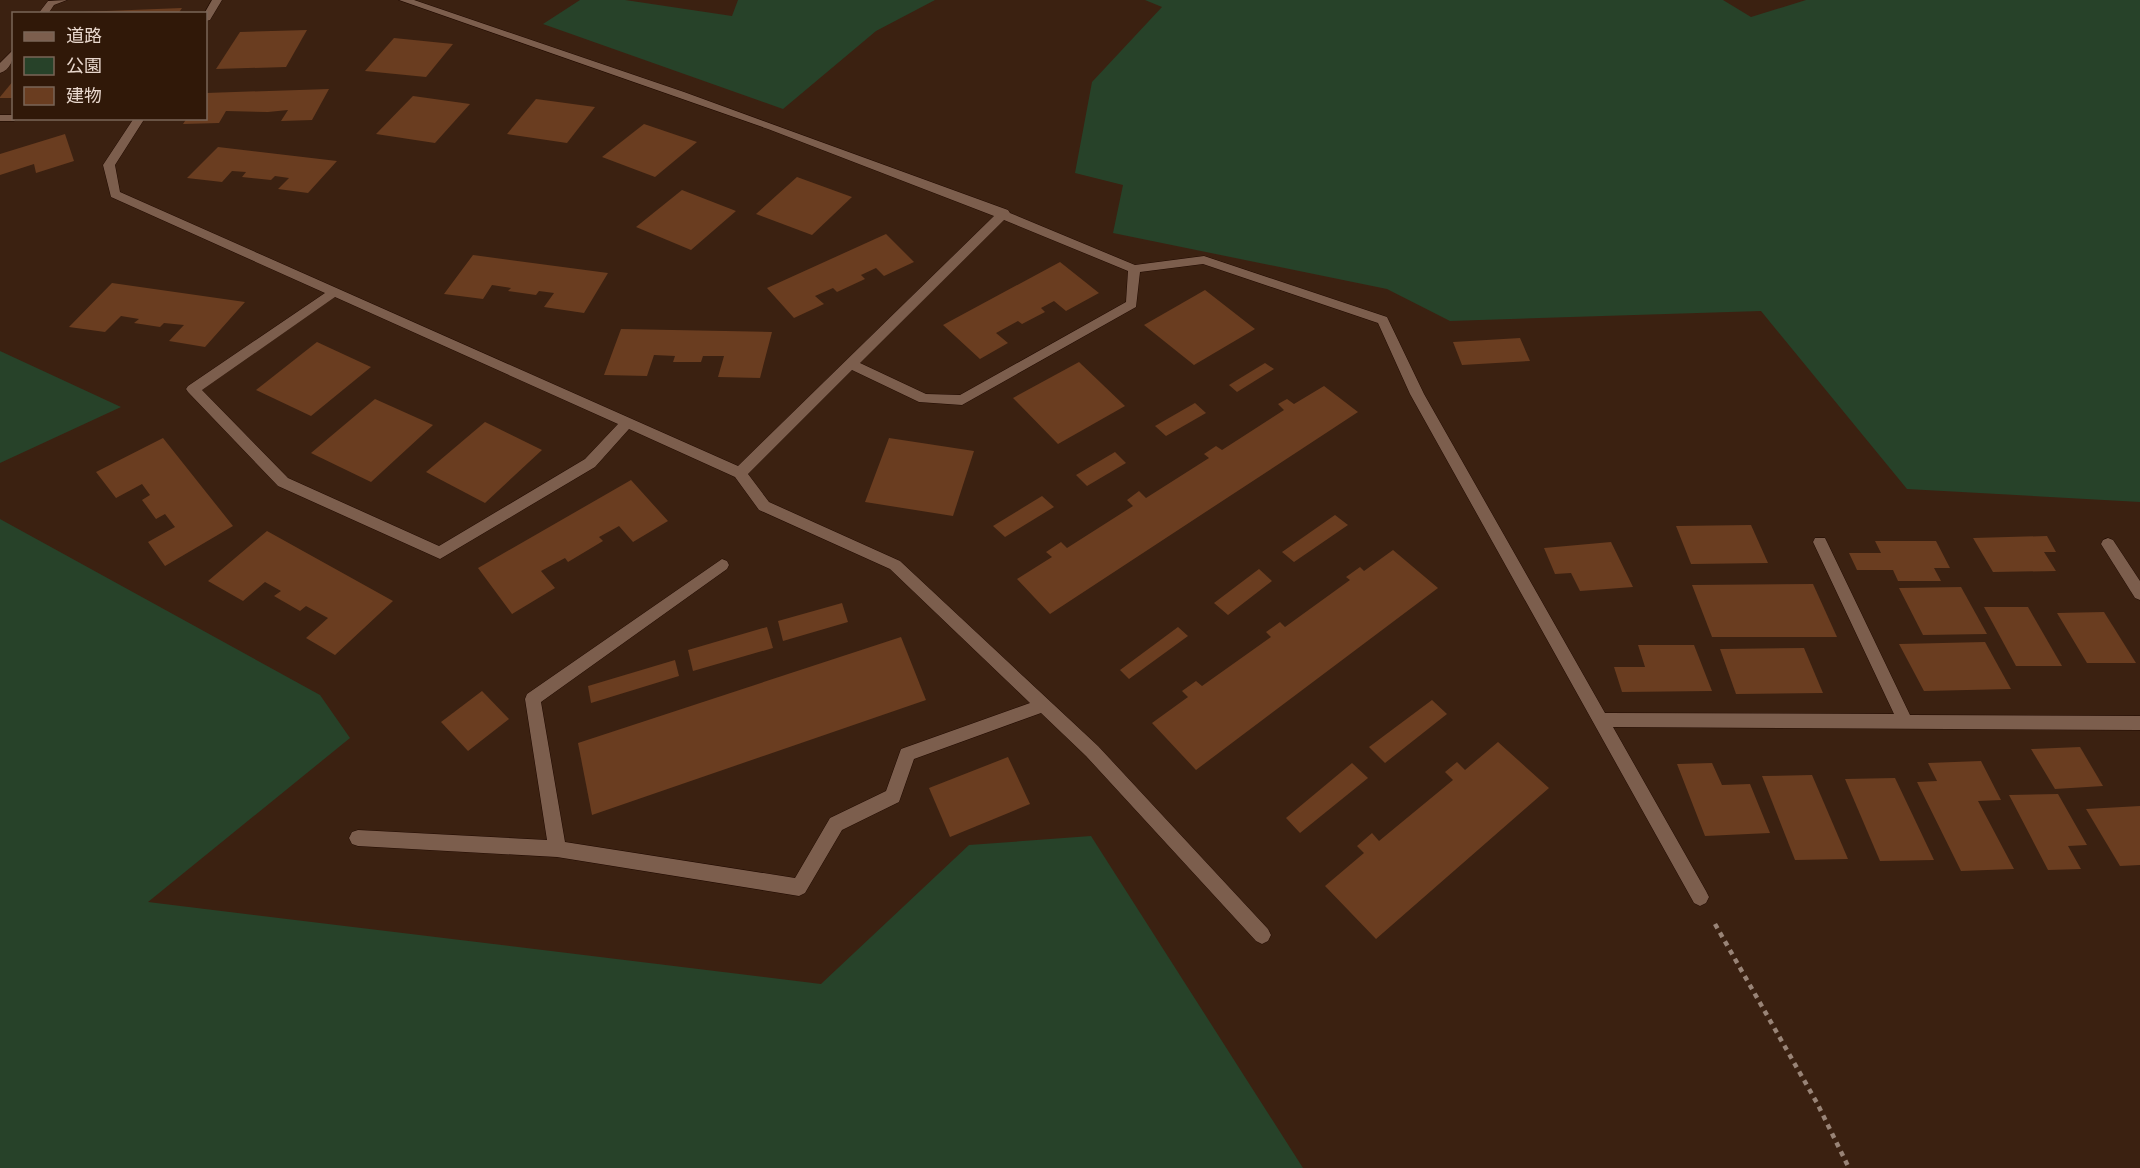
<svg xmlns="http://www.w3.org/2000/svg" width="2140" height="1168" font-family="Spectral,'Noto Sans JP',serif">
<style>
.green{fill:#274229}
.building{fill:#6a3d20}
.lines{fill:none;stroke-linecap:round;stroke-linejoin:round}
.minor-casing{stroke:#210a00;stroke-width:1}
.path{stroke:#998477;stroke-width:4.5;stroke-dasharray:5 5;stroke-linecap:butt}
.minor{fill:#7c5e4d;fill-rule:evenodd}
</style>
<rect width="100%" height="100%" fill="#3b2111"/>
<g class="green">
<polygon points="580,0 625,0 732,16 738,0 935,0 876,31 783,109 543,24"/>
<polygon points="1145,0 1723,0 1751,17 1806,0 2140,0 2140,502 1907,489 1761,311 1450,321 1387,289 1113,233 1123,185 1075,173 1092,82 1162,7"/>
<polygon points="0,351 121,407 0,463"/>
<polygon points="0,519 320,695 350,738 148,902 821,984 969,845 1091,836 1303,1168 0,1168"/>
</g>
<g class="building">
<polygon points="182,8 178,14 81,14 81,12"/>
<polygon points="307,30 286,67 216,69 240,32"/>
<polygon points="394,38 453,44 426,77 365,71"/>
<polygon points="14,80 14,98 0,98 0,97"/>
<polygon points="329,89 312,120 281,121 288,110 268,112 226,111 219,123 183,124 187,118 206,118 206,93"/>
<polygon points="413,96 470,104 435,143 376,134"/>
<polygon points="536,99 595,107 567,143 507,134"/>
<polygon points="644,124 697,142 655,177 602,157"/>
<polygon points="65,134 74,161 36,173 34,164 0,175 0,154"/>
<polygon points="218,147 337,161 308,193 278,189 289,178 275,176 271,180 242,177 246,172 232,171 222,182 187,178"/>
<polygon points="797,177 852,197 812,235 756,214"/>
<polygon points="682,190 736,211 691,250 636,227"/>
<polygon points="886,234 914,262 884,276 876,268 861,275 865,279 837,292 833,288 815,296 824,304 794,318 767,288"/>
<polygon points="473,255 608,273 584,313 544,307 554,293 539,291 536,295 508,291 511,288 492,285 483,299 444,294"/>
<polygon points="1060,262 1099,293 1066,311 1054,301 1041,308 1045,312 1022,324 1018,321 996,333 1008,343 980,359 943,325"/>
<polygon points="112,283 245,302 205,347 169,341 184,325 164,323 160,327 134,323 139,319 121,316 105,332 69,327"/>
<polygon points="1205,290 1255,329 1194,365 1144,325"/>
<polygon points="621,329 772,332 760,378 718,377 724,356 703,356 701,362 673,362 675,356 654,355 647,376 604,375"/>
<polygon points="1520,338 1530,361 1462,365 1453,342"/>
<polygon points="317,342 371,367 311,416 256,390"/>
<polygon points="1079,362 1125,406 1058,444 1013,398"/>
<polygon points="1265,363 1274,369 1237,392 1229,385"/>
<polygon points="1324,386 1358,412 1050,614 1017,579 1052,557 1046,552 1061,542 1067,548 1133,506 1127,500 1139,491 1146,498 1209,458 1204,454 1216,446 1222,450 1284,410 1278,404 1287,399 1294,404"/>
<polygon points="375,399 433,425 371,482 311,453"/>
<polygon points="1195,403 1206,413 1166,436 1155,426"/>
<polygon points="485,422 542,450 485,503 426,472"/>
<polygon points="163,438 233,526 165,566 148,542 175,527 165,514 156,519 142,500 150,495 142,484 116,498 96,472"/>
<polygon points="889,438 974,451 953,516 865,502"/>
<polygon points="1115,452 1126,463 1087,486 1076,475"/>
<polygon points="631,480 668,521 633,542 619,526 599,537 603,541 568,562 565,558 541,571 555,588 512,614 478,568"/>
<polygon points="1042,496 1054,507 1005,537 993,526"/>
<polygon points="1335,515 1348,525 1294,562 1282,552"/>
<polygon points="1751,525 1768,563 1691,564 1676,526"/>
<polygon points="267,531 393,601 335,655 306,638 328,618 306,606 300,611 274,596 281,591 265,582 243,601 208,581"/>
<polygon points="2047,536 2056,552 2044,552 2056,571 1993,572 1973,538"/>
<polygon points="1875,541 1936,541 1950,568 1934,568 1941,581 1898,581 1893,570 1857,570 1849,553 1881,553"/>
<polygon points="1611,542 1633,587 1580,591 1571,573 1555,574 1544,548"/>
<polygon points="1393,550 1438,588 1196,770 1152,723 1188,697 1182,691 1196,681 1202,686 1271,637 1266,632 1280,622 1285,627 1350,580 1346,577 1360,567 1364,571"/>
<polygon points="1259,569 1272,581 1228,615 1214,603"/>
<polygon points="1813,584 1837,637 1712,637 1692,585"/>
<polygon points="1961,587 1987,634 1923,635 1899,588"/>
<polygon points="842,603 848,622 783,641 778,621"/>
<polygon points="1984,607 2028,607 2062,666 2016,666"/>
<polygon points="2104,612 2136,663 2087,663 2057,613"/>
<polygon points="767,627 773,648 693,671 688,650"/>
<polygon points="1178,627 1188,636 1129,679 1120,670"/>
<polygon points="901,637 926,700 592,815 578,743"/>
<polygon points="1985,642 2011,689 1924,691 1899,644"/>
<polygon points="1638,645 1694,645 1712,691 1622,692 1614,667 1645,667"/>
<polygon points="1804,648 1823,693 1736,694 1720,649"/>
<polygon points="675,660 679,676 591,703 588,686"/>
<polygon points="482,691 509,719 468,751 441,722"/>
<polygon points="1432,700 1447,714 1385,763 1369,747"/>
<polygon points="1498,742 1549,788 1376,939 1325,886 1364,853 1357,846 1372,833 1379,841 1453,780 1445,772 1457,762 1465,770"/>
<polygon points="2080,747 2103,786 2055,789 2031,749"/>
<polygon points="1008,757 1030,804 950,837 929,788"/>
<polygon points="1981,761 2001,800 1978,801 2014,869 1961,871 1917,782 1937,781 1928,763"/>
<polygon points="1352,763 1368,778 1300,833 1286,818"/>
<polygon points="1712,763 1722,785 1750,784 1770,833 1705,836 1677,764"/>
<polygon points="1812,775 1848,859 1795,860 1762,776"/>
<polygon points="1895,778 1934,860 1880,861 1845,779"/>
<polygon points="2058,794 2087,845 2068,846 2081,869 2048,870 2009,795"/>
<polygon points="2140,806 2140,865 2120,866 2086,809"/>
</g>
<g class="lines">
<g class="minor-casing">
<g id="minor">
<polygon points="67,0 54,5 48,14 38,14 48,1"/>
<polygon points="212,0 222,0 210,20 206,21 204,14"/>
<path d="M399,0h15l270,92 324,118 2,3 125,52 69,-9 183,61 37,77 181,319 289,1 -81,-172 2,-4h10l2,4 83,173 230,1v14l-527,-3 93,164 3,6 -3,6 -6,3 -6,-3 -284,-509 -32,-71 -175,-59 -63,8 -4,35 -174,98 -43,-3 -67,-32 -104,104 21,28 131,59 198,185 170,183 3,6 -3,6 -6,3 -6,-3 -170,-185 -45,-43 -127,46 -15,43 -57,28 -37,63 -6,3 -242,-39 -199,-11 -6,-2 -3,-6 3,-6 6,-2 189,10 -22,-141 2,-5 195,-135 5,2 2,4 -2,4 -186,133 24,140 230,36 35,-60 56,-27 15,-42 129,-46 -140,-134 -131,-59 -24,-33 -106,-48 -34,38 -155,92 -162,-73 -90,-94 -2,-3 2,-3 137,-93 -214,-96 -8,-32 31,-47h11l-30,47 5,27 618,274 256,-250 -226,-87zM1004,220l124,51 -2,31 -166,93 -34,-1 -66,-31zM335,297l283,127 -33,35 -146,87 -151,-68 -86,-88z"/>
<path d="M14,49c0,10 -4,21 -14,24v-10z"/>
<polygon points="0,115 14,115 14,118 19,118 14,121 0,121"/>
<polygon points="2108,538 2113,540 2140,581 2140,600 2135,598 2101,544 2103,540"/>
</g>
</g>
<polyline class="path" points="1715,924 1817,1103 1849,1168"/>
<use href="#minor" class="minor"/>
</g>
<rect x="12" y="12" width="195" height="108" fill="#301808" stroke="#7a6557" stroke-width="1.5"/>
<rect x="24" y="32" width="30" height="9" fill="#7c5e4d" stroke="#7a6557" stroke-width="1.5"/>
<text x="66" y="42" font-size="18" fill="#e9d8ce">道路</text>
<rect x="24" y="57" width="30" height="18" fill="#274229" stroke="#7a6557" stroke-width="1.5"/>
<text x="66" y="72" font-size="18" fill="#e9d8ce">公園</text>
<rect x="24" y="87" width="30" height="18" fill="#6a3d20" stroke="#7a6557" stroke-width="1.5"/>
<text x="66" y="102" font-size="18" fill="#e9d8ce">建物</text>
</svg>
